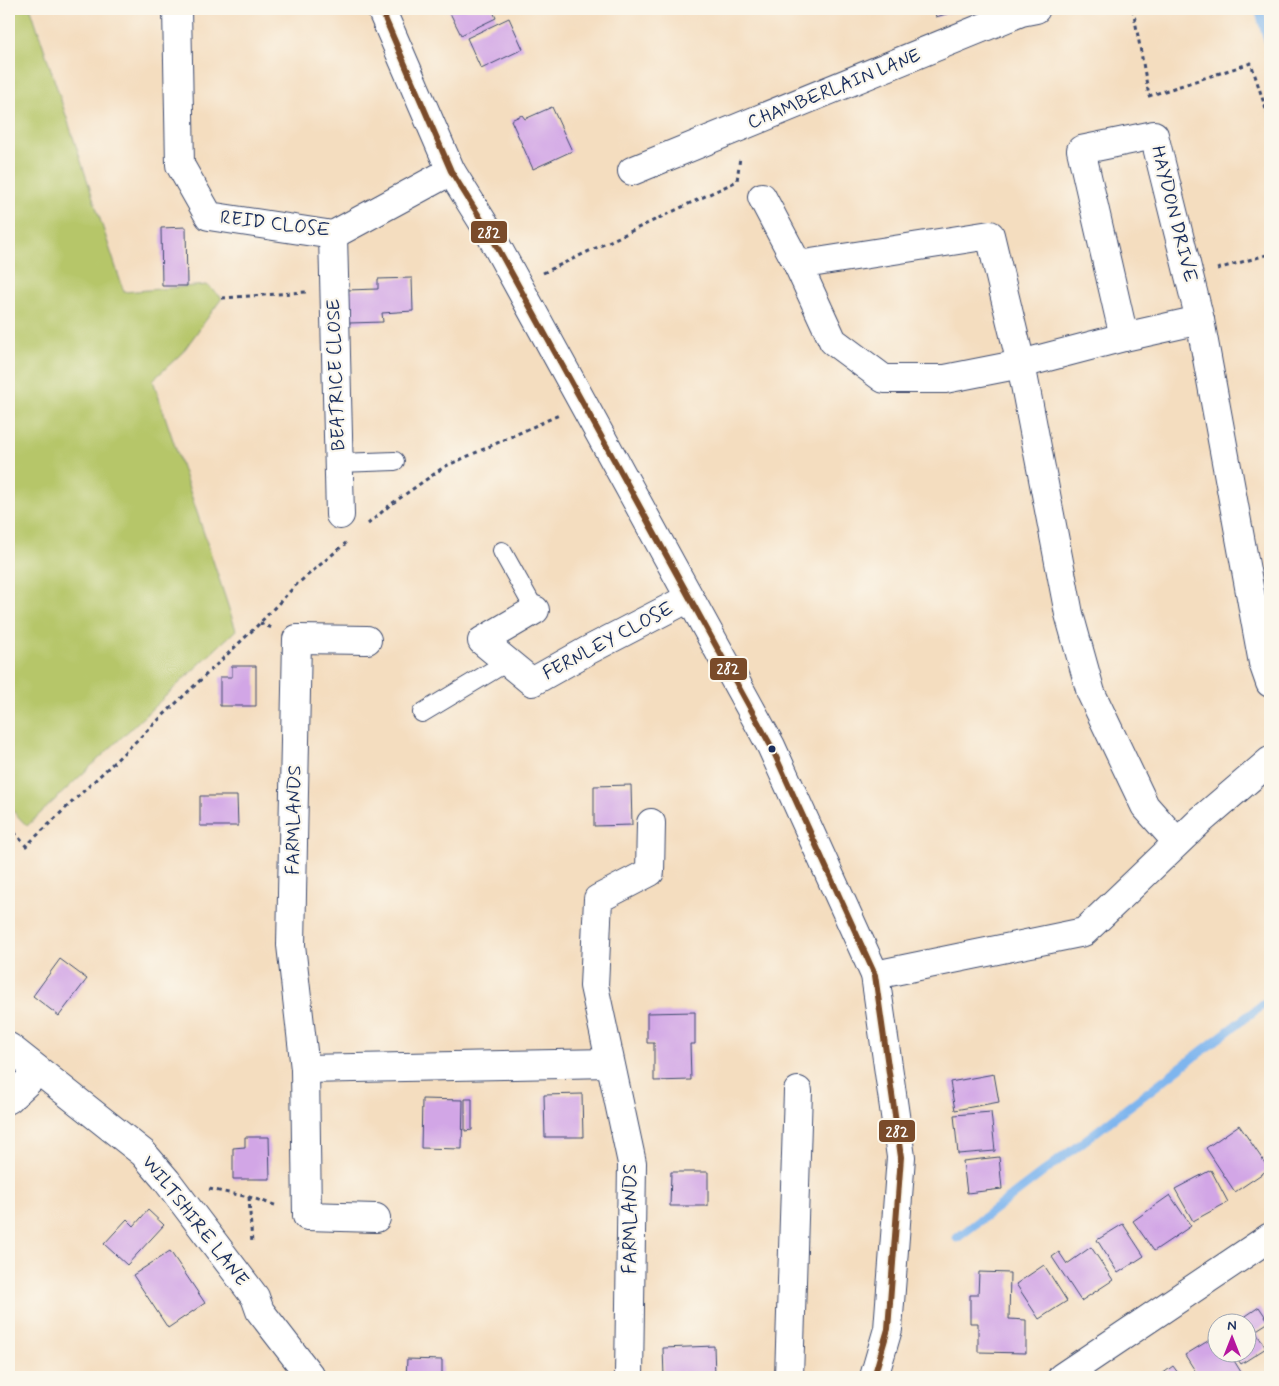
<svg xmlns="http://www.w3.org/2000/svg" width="1279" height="1386" font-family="Mynerve,sans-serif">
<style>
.green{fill:#b6c669;stroke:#687a64}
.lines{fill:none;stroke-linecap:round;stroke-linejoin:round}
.stream{stroke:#7eb5ee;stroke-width:9}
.building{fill:#d2a6e6}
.service-casing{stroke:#3c496d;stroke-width:20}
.minor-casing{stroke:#3c496d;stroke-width:30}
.secondary-casing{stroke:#3c496d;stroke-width:30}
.path{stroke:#3c496d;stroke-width:3;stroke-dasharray:4 4;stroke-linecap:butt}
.service{stroke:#fff;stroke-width:18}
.minor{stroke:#fff;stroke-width:28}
.secondary{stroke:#fff;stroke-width:28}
.bus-1-casing{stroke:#fbf7ec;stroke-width:10}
.bus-1{stroke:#7a4b2a;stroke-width:6}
.bus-dot{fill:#1b2f5e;stroke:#fbf7ec;stroke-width:2}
.labels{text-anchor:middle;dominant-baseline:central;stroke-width:4.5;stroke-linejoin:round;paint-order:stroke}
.street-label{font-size:19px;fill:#1b2f5e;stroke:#fbf7ec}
.line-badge{stroke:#fbf7ec;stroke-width:2}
.badge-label{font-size:14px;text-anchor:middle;font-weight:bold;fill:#fff}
</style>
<rect width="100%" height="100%" fill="#fbf7ec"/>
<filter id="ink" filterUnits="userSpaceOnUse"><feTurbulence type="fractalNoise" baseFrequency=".02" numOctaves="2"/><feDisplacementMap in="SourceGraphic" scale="10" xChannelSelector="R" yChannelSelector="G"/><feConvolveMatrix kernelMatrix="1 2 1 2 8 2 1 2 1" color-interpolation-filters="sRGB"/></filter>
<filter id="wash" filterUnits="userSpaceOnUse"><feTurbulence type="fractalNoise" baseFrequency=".0096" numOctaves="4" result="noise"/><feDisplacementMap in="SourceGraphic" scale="20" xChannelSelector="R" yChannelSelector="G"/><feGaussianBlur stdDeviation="1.12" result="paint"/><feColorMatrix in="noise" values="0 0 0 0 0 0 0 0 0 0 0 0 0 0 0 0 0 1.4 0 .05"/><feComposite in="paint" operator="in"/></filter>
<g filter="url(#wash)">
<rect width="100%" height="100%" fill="#f4ddbf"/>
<polygon class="green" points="9,9 31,9 124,292 207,285 222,298 182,353 153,380 236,630 27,826 9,807"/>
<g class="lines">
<g class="stream">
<polyline points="1259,9 1270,47"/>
<polyline points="957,1238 1270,999"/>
</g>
</g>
<g id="blocks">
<g class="building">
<polygon points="448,9 492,9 496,18 461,35"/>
<polygon points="934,9 963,9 936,17"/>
<polygon points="509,18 523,49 481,69 467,38"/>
<polygon points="552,107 572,151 533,169 511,120 522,115 525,119"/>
<polygon points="186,227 187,286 162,286 161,228"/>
<polygon points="412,278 413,311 382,313 383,322 349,323 347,290 378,289 378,279"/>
<polygon points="232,666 256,666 256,706 220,706 220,677 232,677"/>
<polygon points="631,785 632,825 594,826 594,786"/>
<polygon points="200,796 237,796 238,826 200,826"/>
<polygon points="60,959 87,979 59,1016 33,996"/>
<polygon points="695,1012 695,1044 690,1044 691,1080 654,1081 654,1043 647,1043 647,1013"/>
<polygon points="994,1074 999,1102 955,1110 950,1082"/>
<polygon points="582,1094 583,1137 545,1137 544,1095"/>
<polygon points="422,1099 463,1100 462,1149 421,1148"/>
<polygon points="465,1099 472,1099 472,1130 465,1131"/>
<polygon points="991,1112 995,1151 958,1154 954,1115"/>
<polygon points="1239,1125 1269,1169 1235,1192 1206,1148"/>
<polygon points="245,1137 269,1137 270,1179 233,1179 233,1148 245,1147"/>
<polygon points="999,1157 1002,1189 967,1193 963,1161"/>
<polygon points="1211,1170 1228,1202 1193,1221 1175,1189"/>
<polygon points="671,1172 708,1172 708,1206 670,1206"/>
<polygon points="1170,1195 1191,1226 1154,1251 1133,1221"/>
<polygon points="148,1210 164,1225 127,1265 104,1244 127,1219 134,1226"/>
<polygon points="1123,1224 1144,1256 1118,1273 1097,1240"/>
<polygon points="1091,1247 1113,1280 1081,1301 1052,1257 1059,1252 1067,1264"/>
<polygon points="170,1251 205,1303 168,1328 133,1275"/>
<polygon points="1044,1265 1067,1301 1039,1319 1016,1284"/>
<polygon points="979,1272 1010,1273 1009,1319 1026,1320 1026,1353 978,1352 978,1323 970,1323 970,1295 978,1295"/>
<polygon points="1259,1307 1269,1322 1255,1331 1266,1348 1241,1364 1234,1354 1246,1354 1246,1324 1234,1324"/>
<polygon points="1216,1336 1216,1354 1230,1354 1244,1377 1199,1377 1185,1355"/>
<polygon points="714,1346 715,1376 664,1377 663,1348"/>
<polygon points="407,1359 442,1360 442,1377 406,1377"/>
<polygon points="1173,1366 1181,1377 1158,1377"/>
</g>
</g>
</g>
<g filter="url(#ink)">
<use href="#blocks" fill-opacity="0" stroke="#3c496d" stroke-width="1"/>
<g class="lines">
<g class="service-casing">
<g id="service">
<polyline points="339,463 395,461"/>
<polyline points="502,551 535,610"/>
<polyline points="422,713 507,662"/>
</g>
</g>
<g class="minor-casing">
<g id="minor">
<polyline points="177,9 180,165 209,216 333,235 451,171"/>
<polyline points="632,171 1021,12 1036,9"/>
<polyline points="762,197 798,265 833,341 884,379 945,379 1021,364 1124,337 1200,320"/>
<polyline points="333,235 340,515"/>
<polyline points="798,265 990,235 1021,364 1069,614 1091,693 1145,806 1177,842"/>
<polyline points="1124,337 1081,150 1154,135 1200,320 1263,663 1270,683"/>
<polyline points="535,610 482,641 532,682 587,651 689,598"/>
<polyline points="367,640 297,639 291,945 305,1069 307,1216 376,1218"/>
<polyline points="875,975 1084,932 1200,821 1270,761"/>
<polyline points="9,1047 143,1153 167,1181 255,1297 260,1311 311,1377"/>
<polyline points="305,1069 610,1063"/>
<polyline points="9,1099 38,1072"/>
<polyline points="629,1377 632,1163 594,986 598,899 650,872 651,823"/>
<polyline points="789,1377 798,1091"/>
<polyline points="1062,1377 1270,1237"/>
</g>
</g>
<g class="secondary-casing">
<polyline id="secondary" points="381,9 451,171 489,232 771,746 875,975 901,1157 888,1329 874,1377"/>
</g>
<g class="path">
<polyline points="1133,9 1149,96 1251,63 1270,122"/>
<polyline points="1217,269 1270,254"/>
<polyline points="543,273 737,181 740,157"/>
<polyline points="222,298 306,292"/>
<polyline points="368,524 390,505 444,467 559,415"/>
<polyline points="260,623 272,628"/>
<polyline points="9,826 26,846 255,628 296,585 346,543"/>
<polyline points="209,1189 249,1197 278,1206"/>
<polyline points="249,1197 252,1244"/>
</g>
<use href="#service" class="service"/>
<use href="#minor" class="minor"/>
<use href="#secondary" class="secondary"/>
<g class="bus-1-casing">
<polyline id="bus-1" points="381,9 451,171 489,232 771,746 875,975 901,1157 888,1329 874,1377"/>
</g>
<use href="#bus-1" class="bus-1"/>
</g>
</g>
<circle class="bus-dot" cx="772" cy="749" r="4.5"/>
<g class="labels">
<g class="street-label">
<text transform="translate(834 89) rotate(-22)">CHAMBERLAIN LANE</text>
<text transform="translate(1174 214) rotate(76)">HAYDON DRIVE</text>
<text transform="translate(275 224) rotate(7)">REID CLOSE</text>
<text transform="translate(336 375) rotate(-92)">BEATRICE CLOSE</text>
<text transform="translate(608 641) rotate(-28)">FERNLEY CLOSE</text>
<text transform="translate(294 820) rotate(-89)">FARMLANDS</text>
<text transform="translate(630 1219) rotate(-90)">FARMLANDS</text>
<text transform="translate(195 1221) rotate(52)">WILTSHIRE LANE</text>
</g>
</g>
<g class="line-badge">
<rect x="470" y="220" width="38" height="24" rx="5" fill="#7a4b2a"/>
<rect x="709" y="657" width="39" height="24" rx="5" fill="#7a4b2a"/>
<rect x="878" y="1119" width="38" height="24" rx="5" fill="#7a4b2a"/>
</g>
<g class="badge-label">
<text x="489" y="237">282</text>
<text x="728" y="673">282</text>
<text x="897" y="1136">282</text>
</g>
<rect width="1279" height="1386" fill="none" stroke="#fbf7ec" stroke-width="30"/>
<g transform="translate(1232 1338)"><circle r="24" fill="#fbf7ec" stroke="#a1a7b3"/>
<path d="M0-4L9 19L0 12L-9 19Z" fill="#b5179e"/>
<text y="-8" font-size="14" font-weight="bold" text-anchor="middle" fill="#1b2f5e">N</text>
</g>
</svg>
